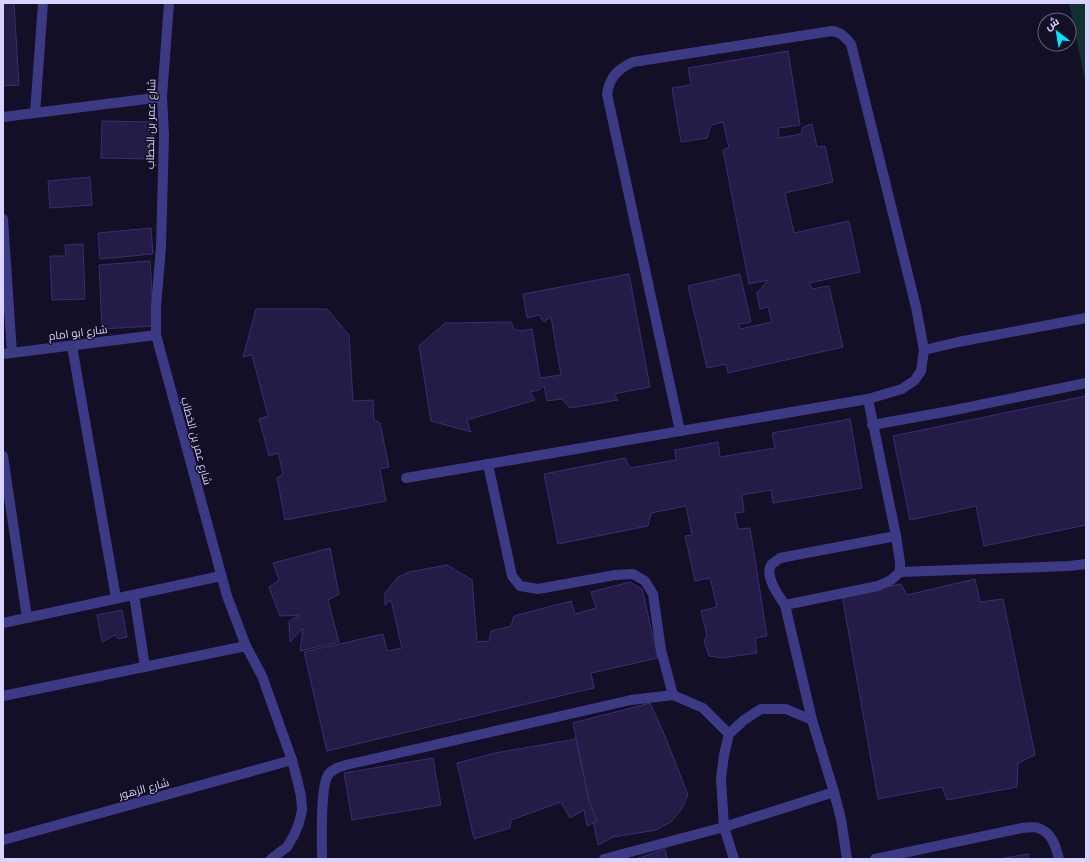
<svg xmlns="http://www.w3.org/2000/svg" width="1089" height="862" font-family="Raleway,Cairo,sans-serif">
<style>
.green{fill:#12302f}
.building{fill:#241b47;stroke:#3b2d73}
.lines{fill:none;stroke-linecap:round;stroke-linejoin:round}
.service{stroke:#3d3a85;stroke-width:10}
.minor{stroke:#3d3a85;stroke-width:10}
.labels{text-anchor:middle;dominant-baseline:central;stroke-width:3;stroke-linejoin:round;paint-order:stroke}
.street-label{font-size:11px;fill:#d9d4ff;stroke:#130f26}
</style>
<rect width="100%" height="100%" fill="#130f26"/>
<polygon class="green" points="1069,3 1086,3 1086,85"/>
<g class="building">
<polygon points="3,3 14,3 19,85 3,86"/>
<polygon points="788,51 800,125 778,128 779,138 801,134 803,127 812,124 817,147 825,146 833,182 785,193 794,233 849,221 860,272 809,283 812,289 829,286 843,347 728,373 726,364 707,368 688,286 740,274 751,322 739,324 740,329 772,322 768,307 760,309 757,293 768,280 749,284 723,150 729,147 723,122 711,125 707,138 681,142 672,88 691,85 688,68"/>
<polygon points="102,121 153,122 152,159 101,158"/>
<polygon points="90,177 92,205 50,208 48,181"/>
<polygon points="151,228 153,254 100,259 98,233"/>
<polygon points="83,244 85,299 52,300 50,256 66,256 65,245"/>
<polygon points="150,261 154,326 102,329 99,265"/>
<polygon points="629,274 650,387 614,394 618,400 570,408 562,399 547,401 544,386 539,390 530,392 535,400 467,420 471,432 431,421 419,346 445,323 511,322 514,329 521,331 532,329 540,378 561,375 551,317 544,322 539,315 527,318 523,294"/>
<polygon points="256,309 327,309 349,335 353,401 373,400 374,420 380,423 389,467 380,469 386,501 285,520 277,478 283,474 278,453 269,456 259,419 268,416 252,355 243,357"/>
<polygon points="1086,396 1086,525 984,546 976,506 910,520 893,436"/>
<polygon points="850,419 862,488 773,503 771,490 742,495 744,512 735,513 738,529 750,528 767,636 755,638 757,653 722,658 709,656 704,641 707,635 701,611 717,607 710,578 695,581 685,536 692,535 686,506 651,513 648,526 558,544 544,474 625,458 630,468 676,460 675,450 718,442 720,457 775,448 772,433"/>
<polygon points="330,548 339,594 328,600 339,642 300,651 303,628 290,642 289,621 300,615 280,616 269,587 279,580 273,563"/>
<polygon points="447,565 472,580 477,642 489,641 491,631 511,626 514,616 571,601 575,614 596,608 591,592 630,582 642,589 658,658 591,673 594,688 327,751 304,652 383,634 387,651 402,648 391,600 385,605 385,593 398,577 409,572"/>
<polygon points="975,579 980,602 1003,599 1035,755 1018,763 1017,787 947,800 942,787 878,799 842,595 901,584 907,595"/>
<polygon points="122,610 127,637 118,639 115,635 102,642 97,615"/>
<polygon points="650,703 665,736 688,795 681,810 671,822 656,830 613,837 598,845 573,723"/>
<polygon points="576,739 589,801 597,821 587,826 584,810 570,818 561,802 511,820 510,828 474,839 457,763 495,753"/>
<polygon points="433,758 441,805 352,820 344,773"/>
<polygon points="665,849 667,859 636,859"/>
<polygon points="1028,854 1029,859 998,859"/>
</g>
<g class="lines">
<g class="service">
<polyline points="924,350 958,342 1086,318"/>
<polyline points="872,425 950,411 1086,383"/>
<polyline points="488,464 512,576 520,586 538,589 615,575 633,574 645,581 653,594 661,650 673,695"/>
<path d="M406,478l462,-79 34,-10 13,-9 6,-9 3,-21 -8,-43 -65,-263c-6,-7 -10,-12 -19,-13l-199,31c-15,7 -23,14 -26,32l73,337"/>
<polyline points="900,572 1069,566 1086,564"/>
<path d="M785,605c-6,-9 -22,-30 -13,-41 2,-2 6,-4 8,-6l116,-22"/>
<path d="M322,859c0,-17 -2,-71 6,-84 4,-6 11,-8 18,-10l285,-65 42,-5 30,13 26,26"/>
<polyline points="604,859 724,827 834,792"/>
<polyline points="734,859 724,827 721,778 724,755 729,734 744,720 761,709 786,709 812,720"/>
<polyline points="847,859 841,819 834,792 812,720 785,605 878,586 891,580 900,572 900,562 896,536 868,399"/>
<path d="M875,859l147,-31c5,0 12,-2 16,0 14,4 18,19 21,31"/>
</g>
<g class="minor">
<polyline points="169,3 162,97 164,135 161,247 156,307 156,335 227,596 246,646 262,676 292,760 298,783 301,796 302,810 299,823 294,835 287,847 271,859"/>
<polyline points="35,113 43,3"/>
<polyline points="3,117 162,97"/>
<polyline points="3,219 12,353"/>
<polyline points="72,346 116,598"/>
<polyline points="3,354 156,335"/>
<polyline points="3,456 27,618"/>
<polyline points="134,595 145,667"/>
<polyline points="3,623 221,576"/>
<polyline points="3,696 246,646"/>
<polyline points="3,840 292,760"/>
</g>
</g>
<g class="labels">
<g class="street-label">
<text transform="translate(151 124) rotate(-89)">شارع عمر بن الخطاب</text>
<text transform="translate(78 333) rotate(-7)">شارع ابو امام</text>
<text transform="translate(196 441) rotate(75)">شارع عمر بن الخطاب</text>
<text transform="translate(144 789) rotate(-15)">شارع الزهور</text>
</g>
</g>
<rect width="1089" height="862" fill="none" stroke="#d9d4ff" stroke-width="8"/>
<g transform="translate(1057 32) rotate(329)"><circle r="19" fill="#130f26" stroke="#625e7d"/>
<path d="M0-3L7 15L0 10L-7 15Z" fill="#00e5ff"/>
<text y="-6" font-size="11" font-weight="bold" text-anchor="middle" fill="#d9d4ff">ش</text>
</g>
</svg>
